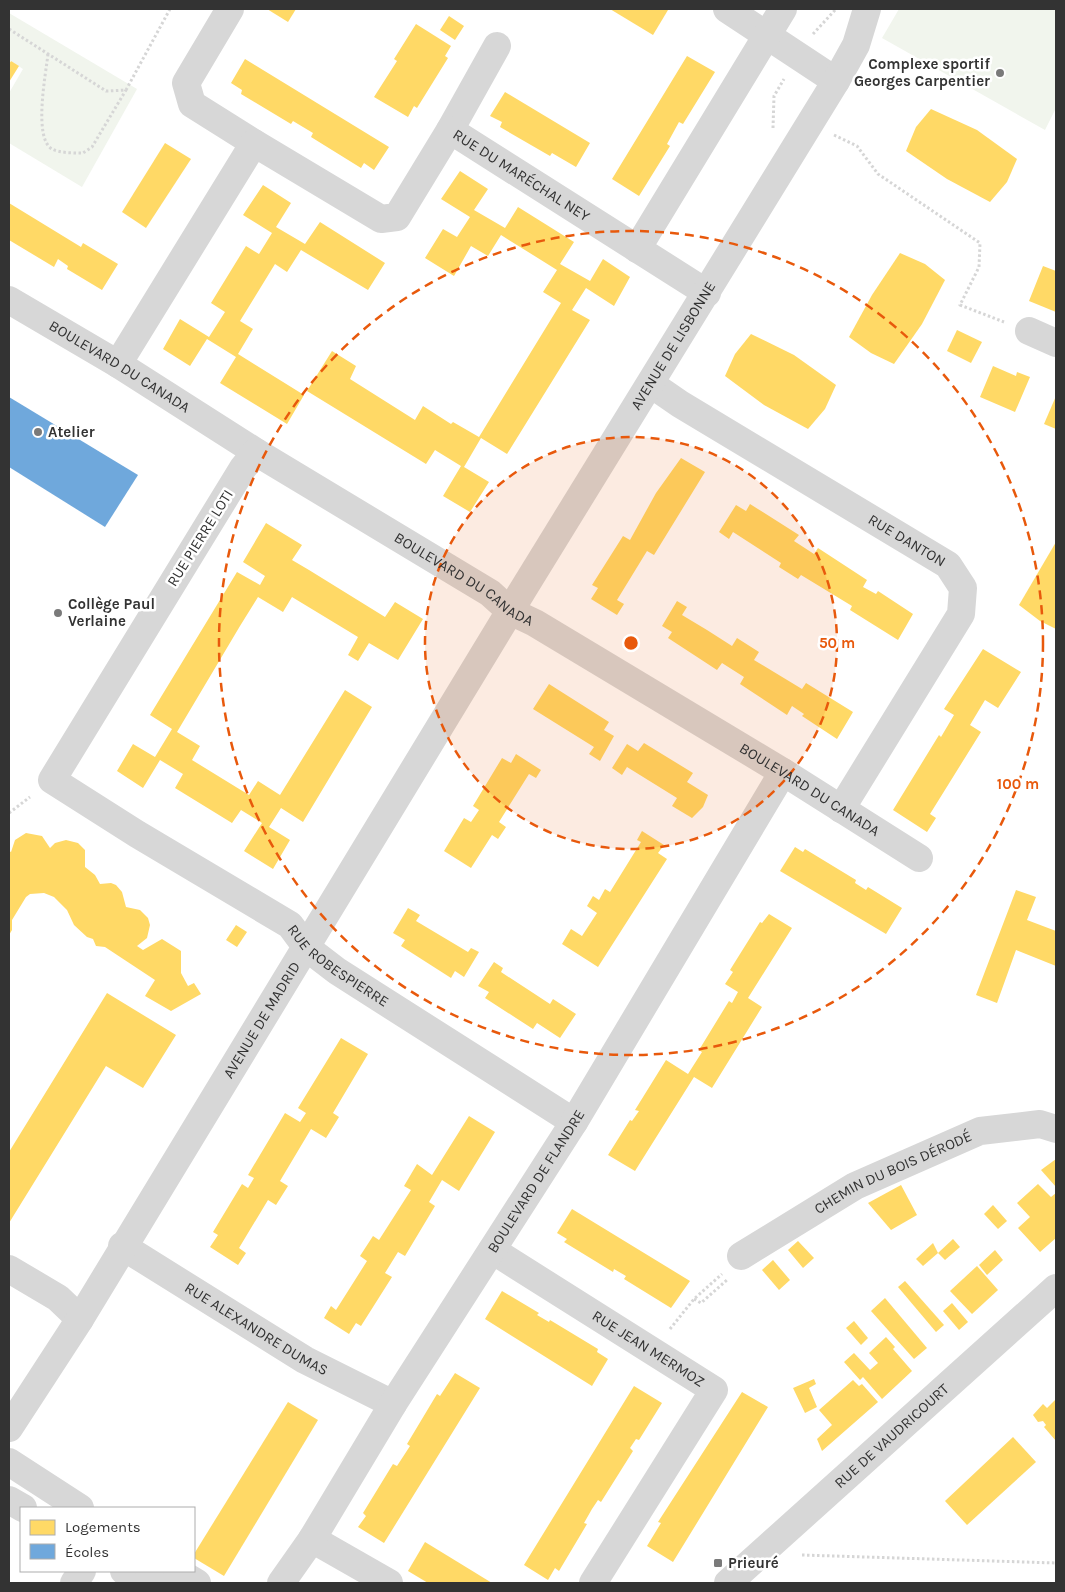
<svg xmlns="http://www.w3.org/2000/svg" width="1065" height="1592" font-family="Karla,sans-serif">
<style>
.green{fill:#f1f5ed}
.homes{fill:#ffd966}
.schools{fill:#6fa8dc}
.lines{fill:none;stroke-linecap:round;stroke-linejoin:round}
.path{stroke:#d6d6d6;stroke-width:3;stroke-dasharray:2.5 2.5;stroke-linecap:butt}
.minor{stroke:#d7d7d7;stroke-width:28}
.ring{fill:none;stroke:#e8590c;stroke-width:2.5;stroke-dasharray:9 6}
.poi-dot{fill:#7a7a7a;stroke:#fff;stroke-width:2}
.labels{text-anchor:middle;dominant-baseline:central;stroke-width:5;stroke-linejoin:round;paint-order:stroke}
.poi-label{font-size:15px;font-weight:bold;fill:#333;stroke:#fff;text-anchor:start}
.street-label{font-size:15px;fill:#333;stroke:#fff}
.centre{fill:#e8590c;stroke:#fff;stroke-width:2.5}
.ring-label{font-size:15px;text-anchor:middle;font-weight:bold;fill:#e8590c;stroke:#fff;stroke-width:5;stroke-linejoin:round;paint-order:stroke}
</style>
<rect width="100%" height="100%" fill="#fff"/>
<g class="green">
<polygon points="899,9 1056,9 1056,108 1045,130 882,38"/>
<polygon points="9,13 137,89 82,187 9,143 9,93 23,69 9,60"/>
</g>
<g class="homes">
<polygon points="267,9 296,9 288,22"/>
<polygon points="610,9 665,9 668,10 653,35"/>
<polygon points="449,16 464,26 455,40 440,30"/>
<polygon points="416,24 451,46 445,56 448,58 417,108 414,106 408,117 374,97 397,61 394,59"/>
<polygon points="687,56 715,72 683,124 679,122 667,144 670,146 639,196 612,179"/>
<polygon points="245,59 389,147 374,170 364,163 361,168 311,137 313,133 293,121 291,124 241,94 242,90 231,83"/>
<polygon points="11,61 19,66 9,82 9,64"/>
<polygon points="505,92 590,143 576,167 552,153 550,156 500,127 502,122 490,116"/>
<polygon points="931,109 977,130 1017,159 1007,182 990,202 947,179 906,151 916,127"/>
<polygon points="165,143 191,159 146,228 122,212"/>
<polygon points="460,171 488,189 474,210 505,228 518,207 574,242 560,264 590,281 603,259 630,277 614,306 586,288 572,310 590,320 507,454 481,438 464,467 489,482 470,512 443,496 461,466 435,450 426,464 307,391 332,351 356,366 350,379 415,420 423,406 451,424 453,422 479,437 561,303 543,292 557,270 501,235 488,256 471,246 454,276 425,258 443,229 457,237 470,217 441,199"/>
<polygon points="263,185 291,203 276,227 305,244 320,222 385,263 368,290 301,250 287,272 275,264 240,321 253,329 238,354 304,395 287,424 220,383 236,357 207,339 190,366 163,349 180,319 209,337 225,312 211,303 246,246 259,254 272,233 243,215"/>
<polygon points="9,203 81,247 83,243 118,264 102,290 67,269 68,266 58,259 54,267 9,240"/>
<polygon points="900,253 925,264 945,280 922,324 894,364 871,353 849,337 872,295"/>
<polygon points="1043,266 1056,271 1056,312 1029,301"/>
<polygon points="957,330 982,342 971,363 947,351"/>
<polygon points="751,334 794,355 836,385 825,409 808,429 764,405 725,376 735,354"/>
<polygon points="993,366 1016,376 1017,372 1030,377 1015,412 980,397"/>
<polygon points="1056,396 1056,429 1044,424"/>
<polygon points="681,458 705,472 654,555 647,551 617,600 624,604 617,615 591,599 598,588 592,585 623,536 630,540 656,493"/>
<polygon points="750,504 799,535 794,541 814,554 818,548 867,580 863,587 876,594 878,591 913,614 898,640 850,610 852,606 801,575 798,579 779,567 781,563 733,532 729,539 719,532 736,505 746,511"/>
<polygon points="266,523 302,545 292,560 309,570 385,617 395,602 423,619 398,660 369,643 358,661 348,655 358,637 292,597 283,612 258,597 240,626 177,732 200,746 192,760 249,795 258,781 280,795 345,690 372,707 303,822 281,808 269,827 290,840 273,869 244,851 262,823 241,810 232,823 175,788 183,774 160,760 143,788 117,771 133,744 155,757 172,729 150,715 237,572 260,585 265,576 243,562"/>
<polygon points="1056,542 1056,629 1040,621 1019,605"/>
<polygon points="677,601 687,607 682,615 707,630 732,646 737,638 759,652 754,660 802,689 806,683 853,712 837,739 802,716 804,714 792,706 787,715 740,684 744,677 722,663 717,670 668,638 672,632 662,626"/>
<polygon points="983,649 1021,672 998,708 985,700 970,725 981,732 930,814 936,818 927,832 893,810 939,735 941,737 954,715 944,709"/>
<polygon points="549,684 609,722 604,730 614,736 600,761 589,754 594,747 533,709"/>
<polygon points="644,743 693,773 687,782 708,795 703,807 692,818 672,806 677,798 627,767 622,775 612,768 627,744 638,751"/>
<polygon points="516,754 541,770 536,778 529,774 499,822 506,827 498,839 492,835 471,868 444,851 464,818 471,822 479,810 473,806 502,758 511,763"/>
<polygon points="642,831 664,845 658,853 667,859 598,967 562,944 571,929 582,936 597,913 587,906 593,896 599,900 605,889 610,892 641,842 637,840"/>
<polygon points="26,833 42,836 50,848 55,843 66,840 78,843 85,850 85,867 95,875 100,884 111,883 116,885 122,892 126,907 140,910 148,918 150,925 147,938 137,946 143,950 162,939 181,951 181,973 188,986 194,983 201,994 171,1011 145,996 155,980 105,947 96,946 93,939 87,937 74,925 67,910 54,897 44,893 30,894 26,897 12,920 12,930 9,935 9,851 11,852 15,840"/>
<polygon points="795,847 803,852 805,849 856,880 855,883 866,890 868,887 902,908 886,934 780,871"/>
<polygon points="1016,890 1036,897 1027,920 1056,931 1056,966 1016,950 997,1003 976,995"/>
<polygon points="408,908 420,915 416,921 468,952 471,948 479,952 464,977 455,971 451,978 401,946 405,940 393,933"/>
<polygon points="769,914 792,928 748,998 762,1007 712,1088 694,1077 635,1171 608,1155 630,1120 632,1121 639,1111 635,1110 666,1060 688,1074 702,1052 699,1050 729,1001 732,1003 738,992 725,984 733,972 730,970 760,922 762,923"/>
<polygon points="236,925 247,932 237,947 226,940"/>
<polygon points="494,962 503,968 501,972 550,1004 553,999 576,1014 560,1038 537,1023 533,1029 485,998 489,992 478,986"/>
<polygon points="107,993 176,1035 143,1088 106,1066 9,1223 9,1152"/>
<polygon points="341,1038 368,1054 333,1113 339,1117 326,1138 311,1129 280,1181 288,1186 276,1205 268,1200 239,1248 246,1253 238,1265 210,1247 218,1235 213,1232 242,1184 248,1188 254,1178 248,1175 285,1113 300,1122 306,1113 298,1108"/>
<polygon points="469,1116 495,1132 459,1191 442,1180 429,1202 435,1206 405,1256 398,1252 385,1273 392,1277 361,1326 356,1323 349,1334 324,1318 331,1306 336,1310 367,1261 360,1256 373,1236 379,1240 411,1190 404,1186 417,1164 432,1175"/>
<polygon points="1056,1159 1056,1187 1041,1170"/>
<polygon points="1038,1184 1051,1197 1056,1193 1056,1238 1040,1252 1018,1228 1030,1217 1017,1203"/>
<polygon points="901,1185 917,1215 891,1230 868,1203"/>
<polygon points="993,1205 1007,1221 998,1229 984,1214"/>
<polygon points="572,1209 690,1281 671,1308 624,1279 626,1276 614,1269 613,1272 564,1242 567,1239 557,1233"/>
<polygon points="953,1239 960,1247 945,1260 938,1253"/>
<polygon points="798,1241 814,1258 803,1268 788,1250"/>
<polygon points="933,1243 938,1253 923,1266 916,1259"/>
<polygon points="995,1250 1003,1260 987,1275 979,1265"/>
<polygon points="773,1260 790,1280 779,1290 762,1270"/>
<polygon points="977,1266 998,1290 972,1314 950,1291"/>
<polygon points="905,1281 944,1325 936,1332 898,1287"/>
<polygon points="502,1291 539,1313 537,1315 549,1322 550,1320 598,1349 597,1352 608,1359 592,1386 485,1319"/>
<polygon points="885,1298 927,1348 914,1359 871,1311"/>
<polygon points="952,1303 968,1322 959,1330 943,1311"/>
<polygon points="854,1321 868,1338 861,1345 846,1328"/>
<polygon points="886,1337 895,1347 893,1349 912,1371 882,1399 863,1377 860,1380 844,1362 854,1353 870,1370 878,1363 869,1353"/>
<polygon points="455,1373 480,1388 384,1543 358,1527 366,1516 363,1513 393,1464 397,1466 410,1446 407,1444 437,1394 440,1396"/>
<polygon points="814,1379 816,1384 809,1388 817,1407 805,1413 793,1388"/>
<polygon points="853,1380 859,1386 862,1384 878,1402 822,1451 817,1439 832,1425 819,1410"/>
<polygon points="634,1386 662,1403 639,1440 636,1439 630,1448 633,1451 601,1502 598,1500 592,1509 584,1523 587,1524 559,1571 555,1568 548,1580 524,1565"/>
<polygon points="742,1392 768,1407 673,1562 647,1546 661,1523 658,1522"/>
<polygon points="1056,1399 1056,1441 1044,1427 1046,1425 1043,1421 1038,1422 1033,1415 1043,1404 1047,1408"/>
<polygon points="288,1402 318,1420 224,1576 194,1558 194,1554"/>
<polygon points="1013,1437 1036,1462 967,1525 945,1501"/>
<polygon points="425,1542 461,1564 492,1583 428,1583 408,1571"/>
</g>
<polygon class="schools" points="9,397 138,475 105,527 9,467"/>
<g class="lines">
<g class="path">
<polyline points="9,29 106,91 126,90 170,9"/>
<polyline points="813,34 836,9"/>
<path d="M48,54c-2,19 -15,84 4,95 8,4 21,4 31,4l9,-6 34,-57"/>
<polyline points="773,128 774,96 784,79"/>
<polyline points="834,135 857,146 878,174 980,243 979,267 960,305 1004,322"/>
<polyline points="9,813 30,797"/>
<polyline points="694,1299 701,1303 728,1279"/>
<polyline points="670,1329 694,1299 722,1274"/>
<polyline points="802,1555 1056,1563"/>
</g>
<g class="minor">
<polyline points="230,9 186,83 192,104 254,143"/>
<polyline points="727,9 836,81"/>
<polyline points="450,130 497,46"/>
<polyline points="637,249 783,9"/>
<path id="s1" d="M9,300l109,64 138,88 234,141 20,18 25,12 248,149 136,86"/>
<polyline points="1029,331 1056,343"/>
<path id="s2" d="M118,364l136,-221 127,76 16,-2 53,-87 257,163"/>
<path id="s3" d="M651,384l29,20 268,161 15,23 -2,26 -120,195"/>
<path id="s4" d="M256,452l-13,16 -191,312 85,54 153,91 17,23 30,23 237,151"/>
<path id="s5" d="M122,1246l183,114 88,44"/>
<path id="s6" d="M492,1250l222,140 -121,193"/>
<path id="s7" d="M741,1256l114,-70 125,-55 60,-7 16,5"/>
<polyline points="9,1269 58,1298 80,1319"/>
<path id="s8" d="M9,1428l71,-109 444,-731 312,-507 20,-36 11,-36"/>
<polyline points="9,1462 80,1508"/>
<polyline points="9,1500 23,1508"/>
<polyline points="312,1539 389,1583"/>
<polyline points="124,1571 143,1583"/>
<polyline points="149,1571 169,1583"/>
<polyline points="177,1571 197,1583"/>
<polyline points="74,1583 82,1571"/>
<path id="s9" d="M281,1583l31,-44 81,-135 181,-282 209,-350"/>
<path id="s10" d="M728,1583l328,-295"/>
</g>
</g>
<circle cx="631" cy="643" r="206" fill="#e8590c" fill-opacity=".12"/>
<g class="ring">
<circle cx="631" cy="643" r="206"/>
<circle cx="631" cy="643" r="412"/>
</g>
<g class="poi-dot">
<circle cx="1000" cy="73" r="5"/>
<circle cx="38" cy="432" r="5"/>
<circle cx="58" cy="613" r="5"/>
<rect x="713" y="1558" width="10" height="10" rx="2.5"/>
</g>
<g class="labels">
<g class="poi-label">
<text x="990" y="64" text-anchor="end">Complexe sportif<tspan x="990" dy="17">Georges Carpentier</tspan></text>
<text x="48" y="432">Atelier</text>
<text x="68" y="604">Collège Paul<tspan x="68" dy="17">Verlaine</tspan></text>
<text x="728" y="1563">Prieuré</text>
</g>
<g class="street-label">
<text stroke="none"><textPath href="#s2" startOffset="610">RUE DU MARÉCHAL NEY</textPath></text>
<text stroke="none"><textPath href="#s8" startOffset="1270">AVENUE DE LISBONNE</textPath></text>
<text stroke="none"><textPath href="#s1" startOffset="129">BOULEVARD DU CANADA</textPath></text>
<text transform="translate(200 538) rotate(-58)">RUE PIERRE LOTI</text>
<text stroke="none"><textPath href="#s3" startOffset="300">RUE DANTON</textPath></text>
<text stroke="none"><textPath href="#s1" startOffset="534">BOULEVARD DU CANADA</textPath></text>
<text stroke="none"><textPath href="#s1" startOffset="939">BOULEVARD DU CANADA</textPath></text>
<text stroke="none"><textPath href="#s4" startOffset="729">RUE ROBESPIERRE</textPath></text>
<text stroke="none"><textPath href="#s8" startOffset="480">AVENUE DE MADRID</textPath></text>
<text stroke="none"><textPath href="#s7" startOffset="174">CHEMIN DU BOIS DÉRODÉ</textPath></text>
<text stroke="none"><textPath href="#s9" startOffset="476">BOULEVARD DE FLANDRE</textPath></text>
<text stroke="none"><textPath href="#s5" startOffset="158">RUE ALEXANDRE DUMAS</textPath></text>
<text stroke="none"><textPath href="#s6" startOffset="185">RUE JEAN MERMOZ</textPath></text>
<text stroke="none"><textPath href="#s10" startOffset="220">RUE DE VAUDRICOURT</textPath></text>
</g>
</g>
<circle cx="631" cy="643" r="8" class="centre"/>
<g class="ring-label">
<text x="837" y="648">50 m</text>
<text x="1018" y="789">100 m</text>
</g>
<rect width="1065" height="1592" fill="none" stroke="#333333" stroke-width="20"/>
<rect x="20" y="1507" width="175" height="65" fill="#ffffff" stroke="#adadad"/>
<rect x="30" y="1520" width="25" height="15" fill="#ffd966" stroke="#adadad"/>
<text x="65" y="1532" font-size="15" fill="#333333">Logements</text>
<rect x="30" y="1544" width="25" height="15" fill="#6fa8dc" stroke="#adadad"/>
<text x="65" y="1557" font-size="15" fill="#333333">Écoles</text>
</svg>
